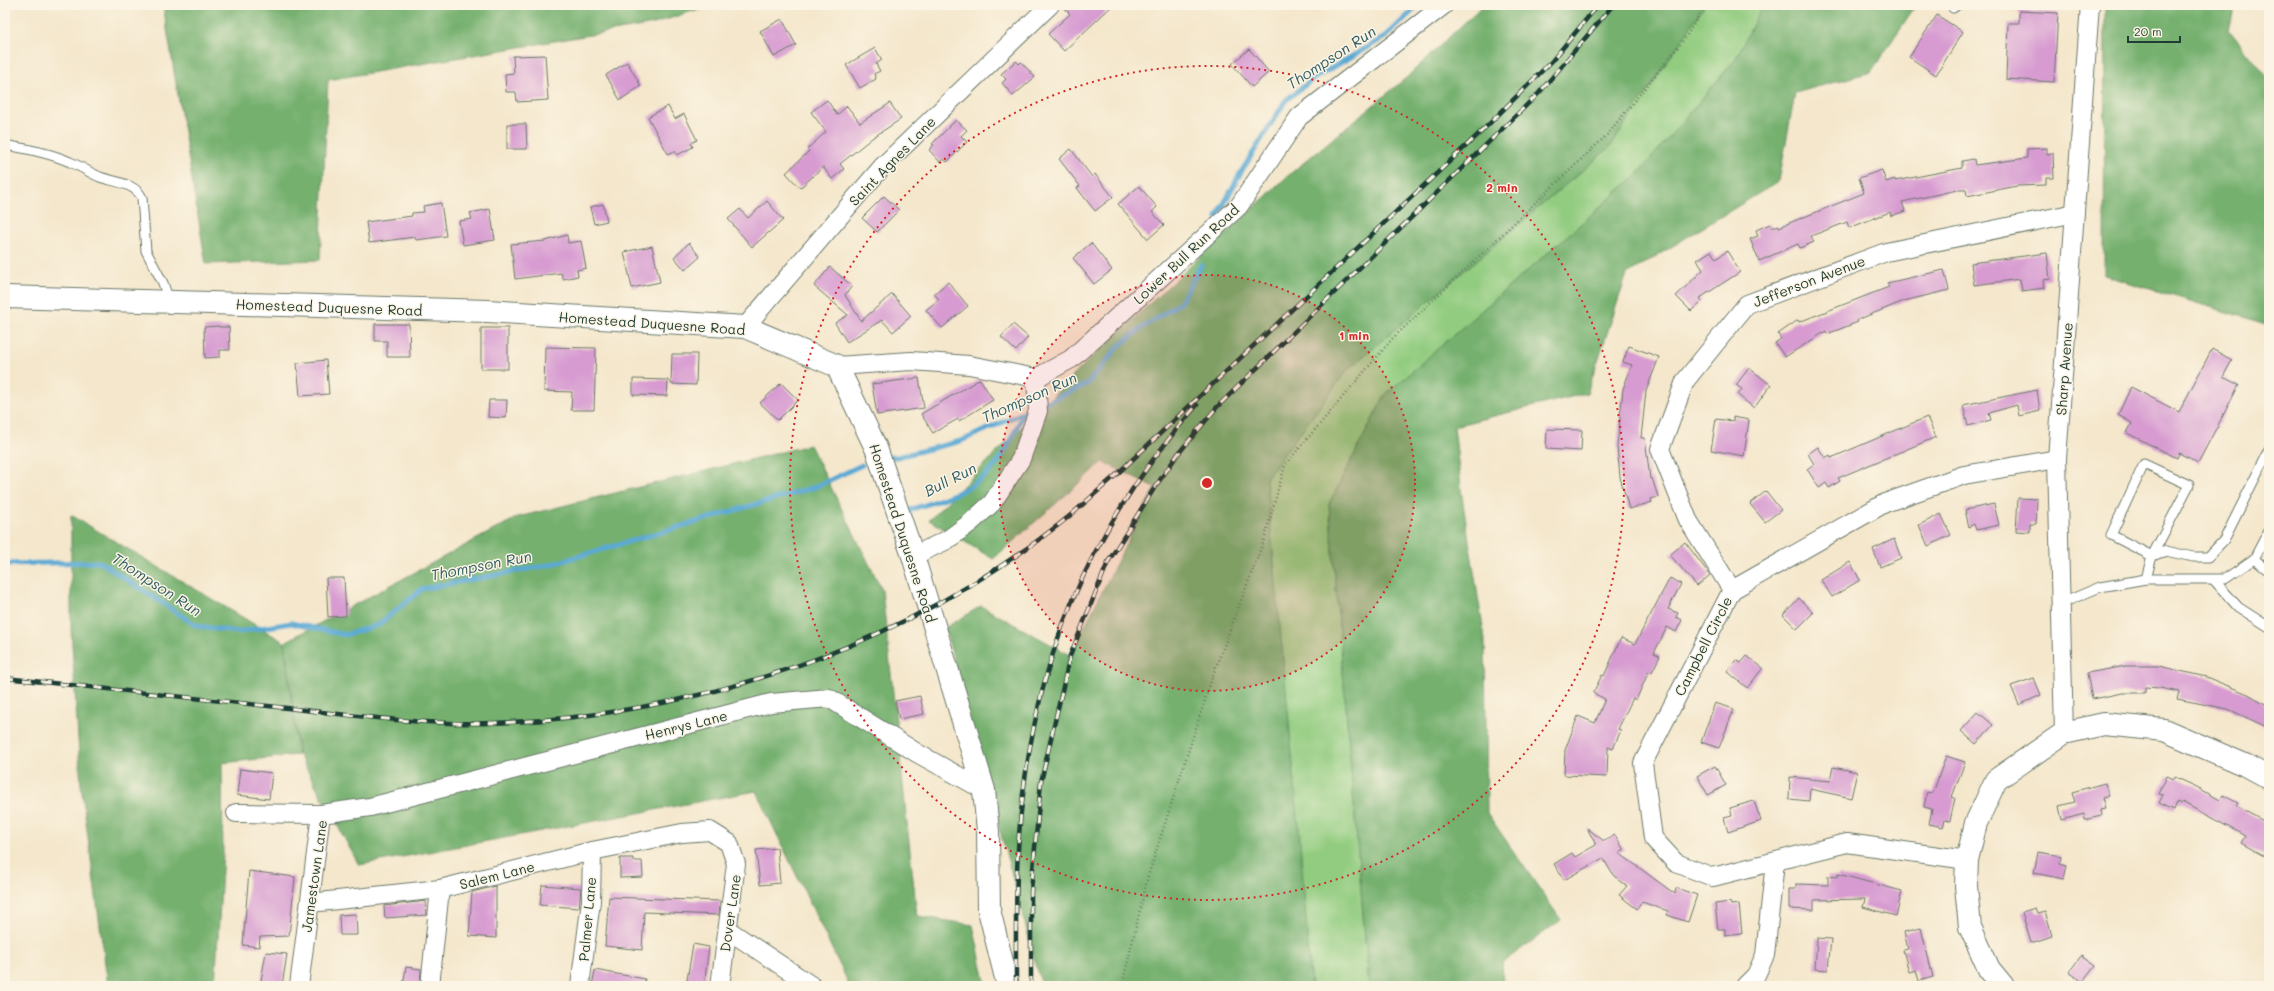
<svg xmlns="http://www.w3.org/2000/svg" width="2274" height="991" font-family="Mali,sans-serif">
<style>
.green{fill:#92cc80;stroke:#58845a}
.forest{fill:#75b06e;stroke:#4a7651}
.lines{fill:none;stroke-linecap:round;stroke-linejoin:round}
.stream{stroke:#5aa9d4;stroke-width:5}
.building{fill:#d79bd1}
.lane-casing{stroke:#6a7869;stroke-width:11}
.street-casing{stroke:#6a7869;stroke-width:20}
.secondary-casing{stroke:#6a7869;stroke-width:24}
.path{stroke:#6a7869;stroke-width:2.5;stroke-dasharray:1 3;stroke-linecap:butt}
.lane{stroke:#fff;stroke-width:9}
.street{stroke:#fff;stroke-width:18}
.secondary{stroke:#fff;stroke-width:22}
.rail-casing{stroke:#1f3d34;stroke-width:4.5}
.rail{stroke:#fcf5e5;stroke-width:3;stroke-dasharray:9;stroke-linecap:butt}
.ring{fill:none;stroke:#d62828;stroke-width:2;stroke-dasharray:2 4}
.labels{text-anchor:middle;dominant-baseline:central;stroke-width:3;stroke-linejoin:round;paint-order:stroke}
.street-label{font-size:14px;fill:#1f3d34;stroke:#fcf5e5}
.water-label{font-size:15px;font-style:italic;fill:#315d64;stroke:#fcf5e5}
.centre{fill:#d62828;stroke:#fcf5e5;stroke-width:2}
.ring-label{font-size:12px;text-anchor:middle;font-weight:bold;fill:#d62828;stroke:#fcf5e5;stroke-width:3;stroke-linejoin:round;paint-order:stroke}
</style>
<rect width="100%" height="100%" fill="#fcf5e5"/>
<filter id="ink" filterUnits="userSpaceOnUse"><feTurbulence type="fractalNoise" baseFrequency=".025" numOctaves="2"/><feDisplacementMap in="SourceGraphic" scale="8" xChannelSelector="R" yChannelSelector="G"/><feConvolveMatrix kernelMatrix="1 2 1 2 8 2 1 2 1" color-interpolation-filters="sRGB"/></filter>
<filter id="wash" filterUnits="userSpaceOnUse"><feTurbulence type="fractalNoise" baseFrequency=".012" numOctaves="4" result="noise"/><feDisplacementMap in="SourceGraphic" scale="16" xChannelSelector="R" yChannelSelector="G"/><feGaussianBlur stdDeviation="0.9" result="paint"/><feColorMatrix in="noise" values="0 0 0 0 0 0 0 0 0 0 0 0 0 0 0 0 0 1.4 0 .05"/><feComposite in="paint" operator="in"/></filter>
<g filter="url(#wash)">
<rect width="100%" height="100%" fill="#f4e7cc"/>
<polygon class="green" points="1705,5 1763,5 1735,60 1638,174 1385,395 1329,504 1369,986 1308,986 1266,478 1347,370 1610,147"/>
<g class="forest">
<polygon points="163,5 710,5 654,24 328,80 320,260 206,264"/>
<polygon points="1483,5 1705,5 1610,147 1347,370 1266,478 1299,828 1311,986 1042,986 945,628 981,606 1070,655 1155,487 1103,462 993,559 929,520 1091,358 1290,174 1406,78"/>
<polygon points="1763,5 1916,5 1871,72 1795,93 1779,181 1627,274 1587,393 1454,426 1462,497 1485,640 1487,813 1561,920 1502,963 1503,986 1369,986 1329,504 1385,395 1638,174 1735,60"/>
<polygon points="2105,5 2235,5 2229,30 2269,79 2269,325 2104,275"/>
<polygon points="810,445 882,590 917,916 973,925 986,986 848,986 846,978 756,791 359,865 299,755 285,642 518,517"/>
<polygon points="71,515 284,642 298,755 222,763 223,854 215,986 108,986 81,785 71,629"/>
</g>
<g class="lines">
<g class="stream">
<polyline points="1217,217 1241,172 1286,100 1313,79 1385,37 1419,5"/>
<polyline points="1041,405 1087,384 1119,346 1140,329 1180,303 1201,265"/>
<polyline points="890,457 897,457 961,441 1034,408"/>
<path d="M908,517l2,-7c29,-10 67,-20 86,-46 12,-15 20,-35 28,-52"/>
<polyline points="5,564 100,562 197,626 238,632 291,623 345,635 378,625 422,589 549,565 815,487 862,465"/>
</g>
</g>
<g id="blocks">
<g class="building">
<polygon points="1062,5 1113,5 1064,51 1048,34 1070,14"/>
<polygon points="2019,11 2058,13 2054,82 2006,79 2008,23 2019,23"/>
<polygon points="1937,15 1963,32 1936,75 1909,57"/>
<polygon points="782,19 796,45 774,57 760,31"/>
<polygon points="875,48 882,60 876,64 880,71 874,74 876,79 860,88 846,65"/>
<polygon points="1249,49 1269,72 1252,87 1232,64"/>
<polygon points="545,55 548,100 517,102 516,92 506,92 505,74 514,73 513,56"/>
<polygon points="1016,61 1019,64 1021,62 1035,77 1013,96 1002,83 1006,79 1001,74"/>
<polygon points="627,62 641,86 620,100 606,75"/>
<polygon points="827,100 837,115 847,106 860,123 890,103 901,119 872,138 840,164 844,169 832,179 823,167 800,188 786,173 809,151 807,149 826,132 811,112"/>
<polygon points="668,106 675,119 684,114 697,140 691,143 693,147 677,155 675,151 668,154 648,117"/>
<polygon points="956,120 967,130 961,136 967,142 947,162 943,159 940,162 929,150 934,145 932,144"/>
<polygon points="507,124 526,124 527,149 507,149"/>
<polygon points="2047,148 2047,154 2053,153 2054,178 2046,178 2046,185 2017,186 1967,196 1966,190 1957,190 1902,202 1905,211 1891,216 1890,212 1849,228 1847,222 1811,236 1814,242 1800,248 1798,244 1759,261 1750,239 1758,236 1756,230 1770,224 1772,228 1778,225 1779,227 1864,193 1859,178 1882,170 1886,182 1895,179 1895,181 1962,168 1962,161 1974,159 1975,165 2027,158 2027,149"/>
<polygon points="1071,149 1092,177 1095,174 1113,197 1095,211 1077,188 1080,186 1059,159"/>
<polygon points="1139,186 1157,207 1152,212 1164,225 1148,239 1118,204"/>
<polygon points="884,196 899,210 877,232 862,218"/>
<polygon points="767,201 783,220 752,247 728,219 740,209 748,218"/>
<polygon points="441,203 446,236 416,240 415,237 369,243 366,222 412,216 412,213 424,212 423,206"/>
<polygon points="603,204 607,221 594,224 590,207"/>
<polygon points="490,209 495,240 463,245 459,221 472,219 470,213"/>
<polygon points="567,235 568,243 581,241 586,268 577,270 578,276 563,279 561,273 515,279 511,244 545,241"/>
<polygon points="689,243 700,257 685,270 674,257"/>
<polygon points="1091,243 1112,270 1094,284 1073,258"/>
<polygon points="652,246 660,282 632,288 624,252"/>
<polygon points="1711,251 1716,259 1727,251 1740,272 1700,298 1702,301 1691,311 1676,296 1703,270 1697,260"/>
<polygon points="2047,253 2050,279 2043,280 2044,288 2022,291 2020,279 1974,285 1971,263"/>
<polygon points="830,267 852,286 845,295 861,321 892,294 911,316 893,332 882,320 847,342 835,323 848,315 814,286"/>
<polygon points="1944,270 1949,290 1904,301 1857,320 1858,322 1827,334 1826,331 1785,357 1775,343 1781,339 1778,334 1798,320 1799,322 1868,295 1889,287 1887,283"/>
<polygon points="948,282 968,306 942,328 926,310 939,299 934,294"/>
<polygon points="375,324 409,324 410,357 387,357 387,341 375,341"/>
<polygon points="1013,324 1028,337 1016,351 1001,337"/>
<polygon points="219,326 219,327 229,327 230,350 220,350 220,357 205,358 204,327"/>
<rect x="481" y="328" width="27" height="41"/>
<polygon points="1629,346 1659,357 1646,391 1641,438 1645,438 1650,479 1652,478 1658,497 1651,499 1652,502 1629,509 1620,477 1617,446 1623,389 1632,365 1623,362"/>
<polygon points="545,347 596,348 594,410 571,410 572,392 544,391"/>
<polygon points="2212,349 2232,360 2223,377 2239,385 2198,463 2179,453 2177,458 2127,433 2132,423 2118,415 2131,387 2179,412"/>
<polygon points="672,354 697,354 696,385 671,384"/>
<polygon points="326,360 329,394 300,396 297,363"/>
<polygon points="1749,368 1771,385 1754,408 1738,395 1742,389 1736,385"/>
<polygon points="919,378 924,408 877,415 872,384"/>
<polygon points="633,379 668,380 667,396 633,395"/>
<polygon points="980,379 993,400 959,421 958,419 933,433 921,414"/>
<polygon points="781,383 798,400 778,420 760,403"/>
<polygon points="2037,390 2040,411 2019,416 2017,405 1989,413 1991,420 1968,426 1963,405"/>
<polygon points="489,400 507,400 506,418 488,417"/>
<polygon points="1733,417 1749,420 1744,456 1711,450 1716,419 1733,421"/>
<polygon points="1927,417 1936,437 1838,478 1840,481 1829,488 1826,483 1819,488 1807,469 1814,464 1808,454 1818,447 1825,458 1830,455 1831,458"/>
<polygon points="1547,429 1582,430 1581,451 1546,449"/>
<polygon points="1766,491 1781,510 1765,522 1750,504"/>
<polygon points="2018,498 2037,499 2036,524 2030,524 2030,532 2016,531"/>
<polygon points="1994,504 1999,525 1976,530 1974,524 1969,527 1965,510"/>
<polygon points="1941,514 1951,535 1928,546 1919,525"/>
<polygon points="1894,539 1901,558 1880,567 1873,549"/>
<polygon points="1685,542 1710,575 1697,586 1670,555"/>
<polygon points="1850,562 1860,580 1832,597 1821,580"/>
<polygon points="326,578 344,578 346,616 328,617"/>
<polygon points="1670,578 1681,584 1668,609 1678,613 1676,617 1682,620 1676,632 1667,627 1654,653 1660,656 1652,672 1649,671 1636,700 1633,698 1618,729 1621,730 1613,749 1608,747 1607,777 1564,775 1565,750 1578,716 1595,723 1605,699 1593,693 1602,675 1604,676 1621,638 1635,644"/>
<polygon points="1799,598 1813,613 1797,629 1783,615"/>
<polygon points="1747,656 1763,668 1747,688 1727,671 1736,660 1741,663"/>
<polygon points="2126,666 2159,666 2206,677 2248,694 2269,706 2269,728 2228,709 2177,699 2179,692 2160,688 2145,687 2145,693 2123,693 2092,699 2087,673"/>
<polygon points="2034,678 2041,695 2019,705 2011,686"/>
<polygon points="920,696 924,714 899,719 895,701"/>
<polygon points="1715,703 1734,709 1719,748 1701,742"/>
<polygon points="1978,712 1993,725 1976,744 1961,731"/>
<polygon points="1946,756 1965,762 1952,797 1955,798 1950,821 1945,820 1943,827 1929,824 1932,809 1924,807 1927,792 1933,793"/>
<polygon points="1715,766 1726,785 1708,795 1697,776"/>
<polygon points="1833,767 1857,772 1851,798 1810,789 1809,801 1789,799 1790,777 1830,781"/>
<polygon points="240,769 272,773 269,799 237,795"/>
<polygon points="2167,776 2174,779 2175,777 2197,787 2220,800 2223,795 2238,803 2236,806 2269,824 2269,848 2264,856 2241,843 2245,836 2182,802 2181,804 2177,802 2174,810 2159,803 2163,795 2159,794"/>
<polygon points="2105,783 2109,796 2102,798 2105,809 2100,810 2101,816 2085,820 2084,814 2062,820 2059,806 2075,802 2072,792"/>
<polygon points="1754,801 1761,821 1728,832 1724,818 1732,816 1730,808"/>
<polygon points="1587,828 1604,841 1615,835 1624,850 1619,853 1675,894 1676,888 1697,895 1688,922 1667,915 1668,911 1642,902 1637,909 1619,895 1627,886 1613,875 1603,858 1564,880 1554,864 1572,853 1575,857 1596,845"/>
<polygon points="777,848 780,883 760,885 756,850"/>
<polygon points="2038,852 2061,856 2060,863 2067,865 2064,879 2034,873"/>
<polygon points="620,858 633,858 633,861 642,861 643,877 620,878"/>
<polygon points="249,871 295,877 289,936 260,937 259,947 243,945"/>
<polygon points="1838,874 1902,891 1896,916 1863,907 1865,899 1814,900 1814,910 1789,909 1789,889 1796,889 1796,884 1828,885 1828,876 1838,877"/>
<polygon points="542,885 581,888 579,908 540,905"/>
<polygon points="496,886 496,938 469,936 472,892"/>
<polygon points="609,897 720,901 719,915 644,912 642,950 605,946"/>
<polygon points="426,901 427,915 385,918 384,906"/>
<polygon points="1730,902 1731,905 1739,904 1742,934 1725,936 1725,929 1718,929 1715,904"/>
<polygon points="2035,908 2037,913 2045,911 2052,936 2031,943 2022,912"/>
<polygon points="356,914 357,935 340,935 339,915"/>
<polygon points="1921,928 1933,977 1919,981 1916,970 1909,972 1903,950 1908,949 1904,932"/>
<polygon points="1817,938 1831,939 1828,970 1815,969"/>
<polygon points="693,944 709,947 704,986 686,986"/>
<polygon points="266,952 287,954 282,986 260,986"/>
<polygon points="2081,956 2095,966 2083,982 2069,972"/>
<polygon points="406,967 421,969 420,986 403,986"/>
<polygon points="595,970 645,979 644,986 592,986"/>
</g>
</g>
</g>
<g filter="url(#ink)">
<use href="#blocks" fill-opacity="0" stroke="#6a7869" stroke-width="1"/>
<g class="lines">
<g class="lane-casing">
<g id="lane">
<polyline points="1953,8 1957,5"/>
<path d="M5,145c22,4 45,8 65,17 10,4 20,11 30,15 14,5 36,6 42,21l4,53 17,32 6,18"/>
<polyline points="2254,559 2269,571"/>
<polyline points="2146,579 2152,556 2189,485 2144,464 2111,535 2152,556 2166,551 2193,557 2208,557 2224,540 2269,450"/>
<polyline points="2214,580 2238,607 2269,627"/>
<polyline points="2060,604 2100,587 2146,579 2225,579 2254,559 2269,530"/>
</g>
</g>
<g class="street-casing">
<g id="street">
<polyline points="745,327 882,167 1050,5"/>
<polyline points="837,366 911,361 969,365 1036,378 1071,359 1239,206 1299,117 1444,5"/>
<polyline points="913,556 947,540 970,523 992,503 1021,459 1038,411 1036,378"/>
<polyline points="1732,590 1688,520 1660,449 1685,381 1747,304 1886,252 2075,213"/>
<polyline points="2064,733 2057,459 2090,5"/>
<polyline points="236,813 321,814"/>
<polyline points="1967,860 1847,843 1713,877 1676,863 1653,838 1643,763 1732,590 1885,503 1964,475 2057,459"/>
<polyline points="310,903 440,889 592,851 682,833 710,831 729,843 736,864 720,986"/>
<polyline points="728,930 812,986"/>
<polyline points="299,986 321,814 370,807 771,703 829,698 917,753 984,790"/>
<polyline points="430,986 440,889"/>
<polyline points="580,986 591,901 592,851"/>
<polyline points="1745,986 1756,975 1765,955 1775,862"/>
</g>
</g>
<g class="secondary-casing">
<g id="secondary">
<polyline points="5,297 488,311 745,327 837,366 876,448 913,556 984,790 988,831 989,910 1008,986"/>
<polyline points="2003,986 1989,969 1970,927 1966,886 1967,860 1976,823 1996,780 2064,733 2104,724 2164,730 2245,765 2269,778"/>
</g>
</g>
<polyline class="path" points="1122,986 1148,876 1214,672 1264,540 1285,465 1393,338 1607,135 1686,37 1705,5"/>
<use href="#lane" class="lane"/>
<use href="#street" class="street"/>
<use href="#secondary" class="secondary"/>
<g class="rail-casing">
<g id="rail">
<path d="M5,678c94,10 188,20 282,30 68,8 137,17 205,15 201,-7 405,-73 565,-197 20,-15 39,-34 58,-50l368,-346 69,-69 46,-56"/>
<path d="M1016,986c0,-50 -1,-101 3,-151 13,-170 66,-302 178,-430"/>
<polyline points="1031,986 1031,891 1041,782 1070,656 1108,562 1155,487 1178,454 1217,407 1539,93 1613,5"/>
</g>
</g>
<use href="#rail" class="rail"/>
</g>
</g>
<circle cx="1207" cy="483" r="208" fill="#d62828" fill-opacity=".12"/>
<g class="ring">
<circle cx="1207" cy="483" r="208"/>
<circle cx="1207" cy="483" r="417"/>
</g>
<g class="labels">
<g class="street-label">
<text transform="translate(892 161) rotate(-46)">Saint Agnes Lane</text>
<text transform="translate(1186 254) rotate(-43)">Lower Bull Run Road</text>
<text transform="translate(1809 281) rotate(-21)">Jefferson Avenue</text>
<text transform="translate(329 307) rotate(2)">Homestead Duquesne Road</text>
<text transform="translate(652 323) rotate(4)">Homestead Duquesne Road</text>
<text transform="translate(2064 369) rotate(-86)">Sharp Avenue</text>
<text transform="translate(903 533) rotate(72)">Homestead Duquesne Road</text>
<text transform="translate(1703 646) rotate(-63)">Campbell Circle</text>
<text transform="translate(686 725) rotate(-14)">Henrys Lane</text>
<text transform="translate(497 875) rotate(-14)">Salem Lane</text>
<text transform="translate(314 876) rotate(-82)">Jamestown Lane</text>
<text transform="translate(730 913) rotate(-82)">Dover Lane</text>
<text transform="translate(587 919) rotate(-85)">Palmer Lane</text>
</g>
<g class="water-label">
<text transform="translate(1331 57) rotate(-33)">Thompson Run</text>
<text transform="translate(1029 397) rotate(-24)">Thompson Run</text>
<text transform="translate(950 479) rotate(-27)">Bull Run</text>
<text transform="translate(481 565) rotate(-11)">Thompson Run</text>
<text transform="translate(157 584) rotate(33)">Thompson Run</text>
</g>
</g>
<circle cx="1207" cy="483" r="6" class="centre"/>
<g class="ring-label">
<text x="1502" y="192">2 min</text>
<text x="1354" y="340">1 min</text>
</g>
<rect width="2274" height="991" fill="none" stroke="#fcf5e5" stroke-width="20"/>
<path d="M2128 36v6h52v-6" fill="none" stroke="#1f3d34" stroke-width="2"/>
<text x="2134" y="36" font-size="12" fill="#1f3d34" stroke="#fcf5e5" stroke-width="3" paint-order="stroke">20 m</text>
</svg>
